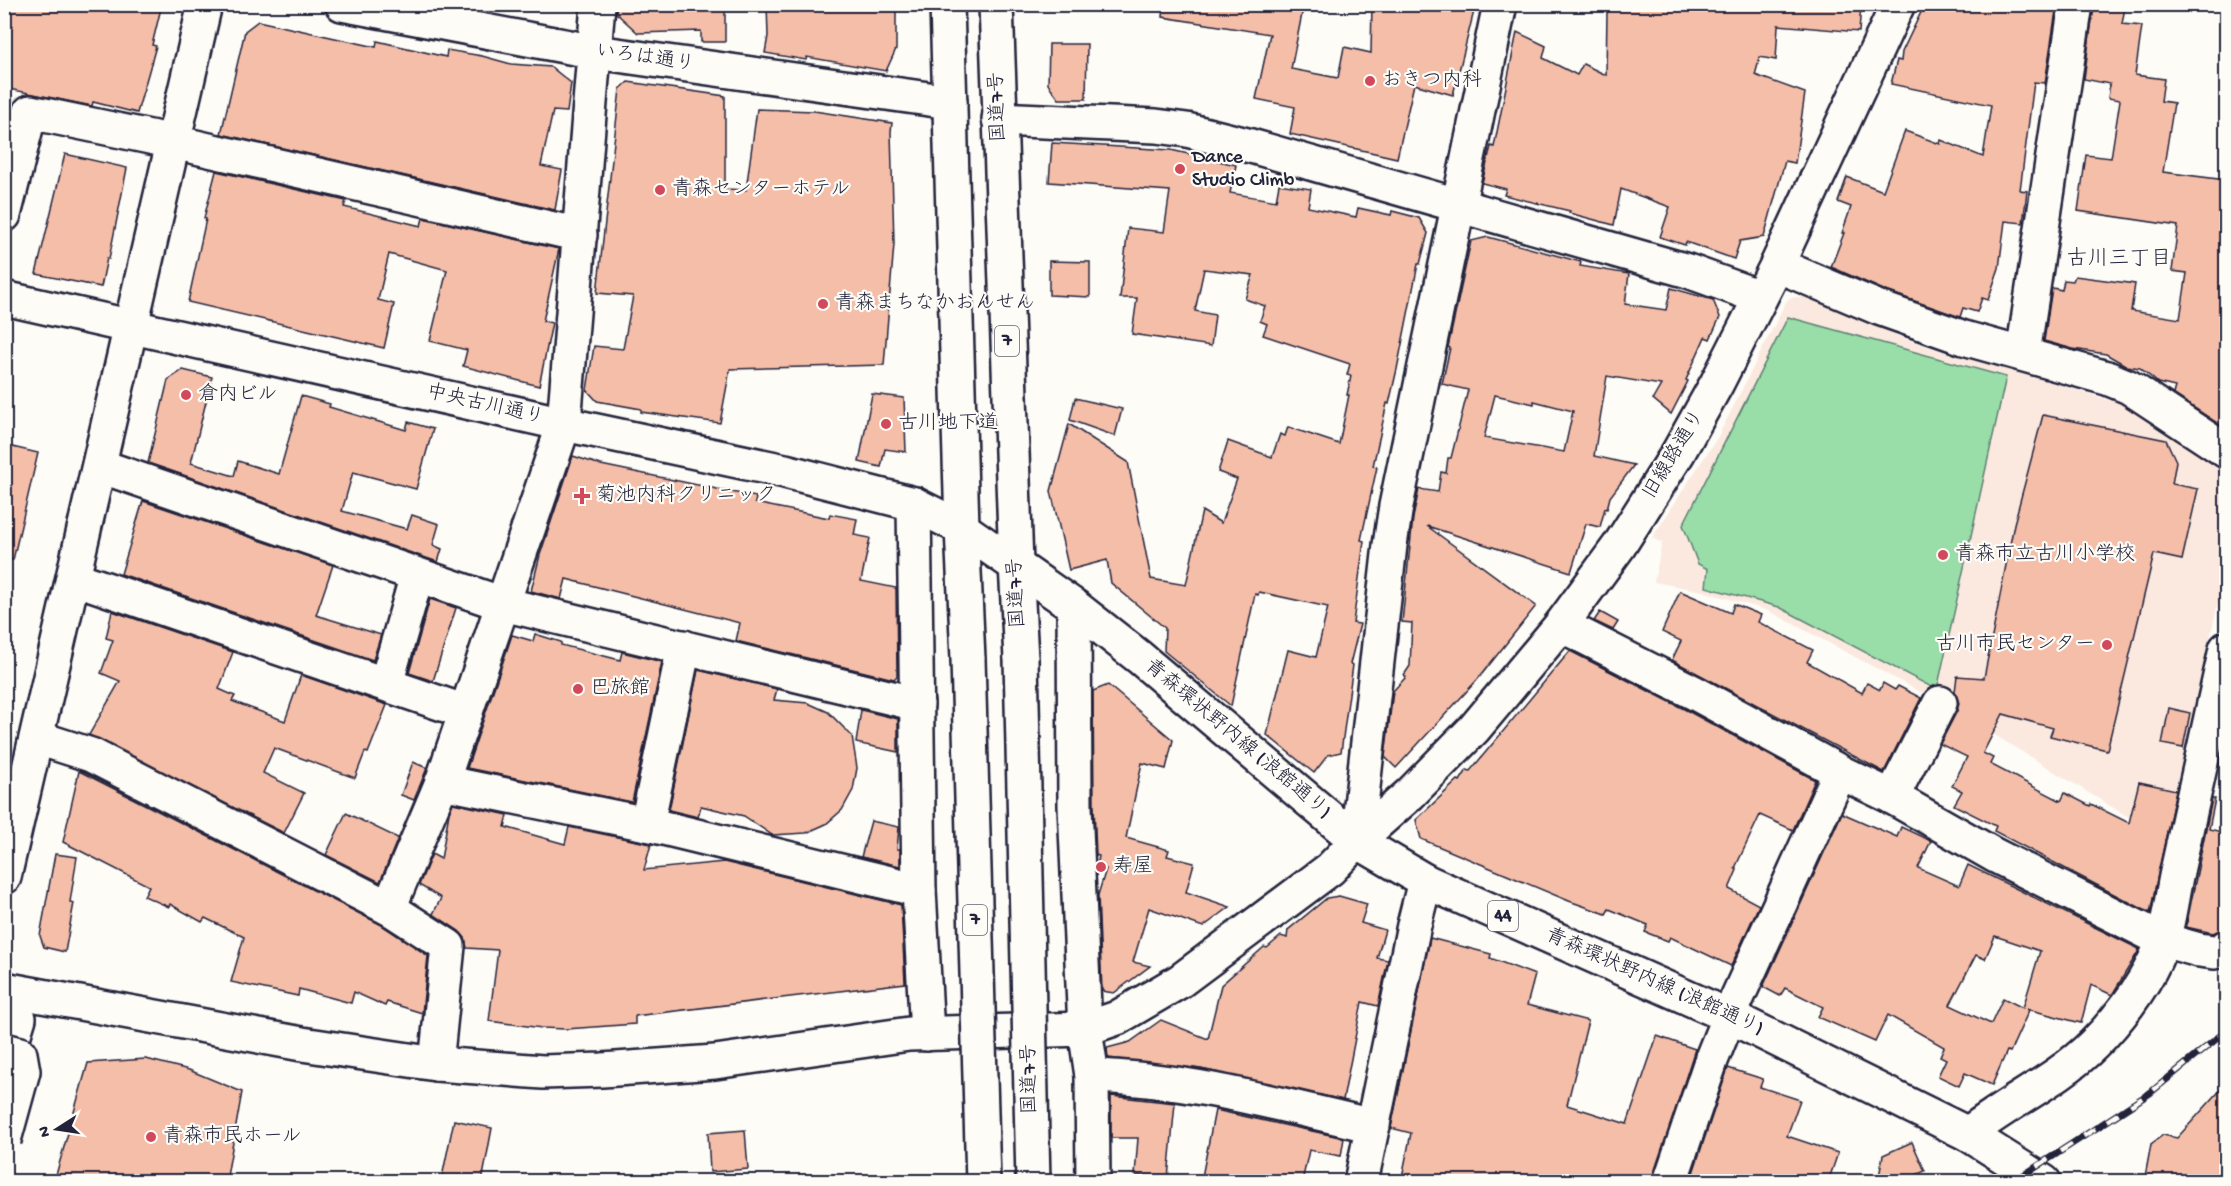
<svg xmlns="http://www.w3.org/2000/svg" width="2231" height="1186" font-family="'Gochi Hand','Klee One',sans-serif">
<style>
.built{fill:#fbe9e0}
.green{fill:#99dda9;stroke:#5e8072;stroke-width:1.5}
.building{fill:#f5bea9;stroke:#22223b;stroke-width:1.5;fill-rule:evenodd}
.lines{fill:none;stroke-linecap:round;stroke-linejoin:round}
.minor-casing{stroke:#22223b;stroke-width:38}
.major-casing{stroke:#22223b;stroke-width:38}
.highway-casing{stroke:#22223b;stroke-width:38}
.minor{stroke:#fdfcf7;stroke-width:33}
.major{stroke:#fdfcf7;stroke-width:33}
.highway{stroke:#fdfcf7;stroke-width:33}
.rail-casing{stroke:#22223b;stroke-width:7}
.rail{stroke:#fdfcf7;stroke-width:4.5;stroke-dasharray:14;stroke-linecap:butt}
.minor-bridge-casing{stroke:#22223b;stroke-width:38;stroke-linecap:butt}
.highway-bridge-casing{stroke:#22223b;stroke-width:38;stroke-linecap:butt}
.minor-bridge{stroke:#fdfcf7;stroke-width:33}
.highway-bridge{stroke:#fdfcf7;stroke-width:33}
.poi-dot{fill:#d1495b;stroke:#fdfcf7;stroke-width:2}
.labels{text-anchor:middle;dominant-baseline:central;stroke-width:4.5;stroke-linejoin:round;paint-order:stroke}
.shield{fill:#fdfcf7;stroke:#646373;stroke-width:1.5}
.shield-label{font-size:18px;font-weight:bold;fill:#22223b}
.street-label{font-size:20px;fill:#22223b;stroke:#fdfcf7}
.poi-label{font-size:20px;fill:#22223b;stroke:#fdfcf7;text-anchor:start}
.neighbourhood-label{font-size:21px;fill:#22223b;stroke:#fdfcf7}
</style>
<rect width="100%" height="100%" fill="#fdfcf7"/>
<filter id="ink" filterUnits="userSpaceOnUse"><feTurbulence type="fractalNoise" baseFrequency=".0167" numOctaves="2"/><feDisplacementMap in="SourceGraphic" scale="12" xChannelSelector="R" yChannelSelector="G"/><feConvolveMatrix kernelMatrix="1 2 1 2 8 2 1 2 1" color-interpolation-filters="sRGB"/></filter>
<g filter="url(#ink)">
<polygon class="built" points="1795,297 1804,297 1901,337 1947,353 2041,379 2128,406 2217,463 2226,472 2226,568 2166,830 2139,822 2125,815 1954,710 1769,611 1703,591 1654,582 1662,543 1652,538 1719,435 1787,300"/>
<polygon class="green" points="1788,317 2006,377 1937,690 1779,607 1706,587 1708,569 1698,564 1683,525"/>
<g class="building">
<polygon points="4,4 162,4 152,45 156,46 137,113 93,102 92,106 4,88"/>
<polygon points="617,4 725,4 725,42 701,42 701,31 638,33 616,13"/>
<polygon points="767,4 896,4 896,49 886,71 807,57 806,60 765,53 768,36"/>
<polygon points="1164,4 1304,4 1291,69 1338,78 1344,47 1371,53 1372,4 1461,4 1474,11 1453,95 1414,84 1397,158 1290,134 1295,107 1256,99 1270,34 1163,17"/>
<polygon points="1611,4 1861,4 1859,32 1778,25 1776,60 1760,57 1755,75 1805,93 1795,163 1785,161 1764,237 1740,241 1734,259 1686,242 1685,245 1660,237 1670,207 1621,189 1614,225 1569,213 1570,211 1504,195 1506,189 1482,183 1491,146 1494,147 1517,32 1546,46 1543,58 1577,75 1583,64 1606,75 1607,13"/>
<polygon points="1925,4 2057,4 2045,83 2034,82 2020,190 2027,191 2023,223 2005,221 1999,268 1988,300 1982,298 1977,312 1963,308 1960,317 1886,291 1831,267 1844,233 1842,233 1851,207 1838,202 1847,177 1883,191 1905,131 1940,144 1941,140 1983,157 1991,105 1891,84 1897,60 1901,61 1902,52"/>
<polygon points="2094,4 2125,7 2122,24 2142,26 2135,75 2164,79 2161,101 2174,103 2163,172 2226,180 2226,304 2223,326 2226,327 2226,429 2173,394 2175,387 2158,383 2140,368 2127,366 2106,354 2073,349 2044,341 2052,288 2062,290 2064,280 2073,281 2075,276 2135,284 2131,311 2180,319 2187,273 2172,271 2178,226 2078,211 2086,155 2111,158 2120,100 2108,98 2110,84 2084,79"/>
<polygon points="258,21 376,47 377,41 446,57 447,50 482,56 511,64 551,67 571,83 567,112 553,111 541,166 562,170 555,210 221,134 245,31"/>
<polygon points="1049,44 1087,44 1086,99 1059,99 1048,84"/>
<polygon points="628,82 725,96 725,189 746,190 757,109 814,111 892,123 891,132 894,244 884,365 730,369 720,423 641,412 641,409 597,401 587,390 594,346 623,349 633,296 597,293 620,89"/>
<polygon points="1052,143 1171,150 1236,165 1230,193 1276,201 1279,184 1311,189 1308,207 1356,217 1358,208 1391,215 1392,211 1419,218 1428,233 1420,264 1418,264 1397,369 1389,404 1387,403 1373,466 1377,467 1361,540 1364,541 1353,623 1360,624 1350,664 1353,665 1341,752 1328,755 1314,773 1267,735 1288,650 1316,657 1328,607 1259,592 1258,595 1255,594 1231,706 1164,651 1165,628 1111,583 1107,560 1069,570 1051,491 1069,424 1128,462 1151,579 1186,585 1202,511 1221,523 1237,479 1218,472 1228,441 1272,457 1280,434 1285,436 1288,427 1339,444 1349,395 1347,395 1351,376 1347,375 1350,364 1263,335 1267,324 1260,321 1265,306 1245,299 1253,275 1204,269 1195,311 1215,315 1211,346 1132,334 1137,298 1120,298 1128,228 1164,232 1170,191 1049,182"/>
<polygon points="65,154 127,168 109,259 107,258 101,287 36,274"/>
<polygon points="216,171 346,201 344,207 421,226 423,218 559,249 543,321 552,323 539,386 463,366 467,350 430,341 447,270 389,254 378,300 394,304 384,348 188,302 206,219 204,218"/>
<path d="M1488,237l93,25 -1,4 49,8 -4,30 41,6 5,-22 42,12 7,17 -10,22 -5,-2 -19,43 2,1 -17,33 -18,-15 8,-14 -54,-9 -13,80 40,9 -24,32 -3,12 -2,-1 -5,19 -14,-3 -15,48 -144,-46 109,80 -58,73 -82,89 -11,-11 8,-66 13,-14 -2,-2 6,-9 2,-43 -10,-1 11,-104 6,-29 19,3 3,-20 5,1 2,-15h3l17,-68 -26,-6 8,-36 -2,-1 23,-106zM1495,395l39,9v-3l39,10 -9,41 -80,-14z"/>
<polygon points="1049,261 1090,262 1090,297 1049,295"/>
<polygon points="183,370 212,377 191,463 234,476 238,461 279,474 301,396 330,404 329,407 406,430 408,422 433,429 416,489 353,472 342,511 407,529 412,515 439,524 433,545 442,549 438,562 148,463 168,380"/>
<polygon points="872,394 904,398 906,452 885,449 881,467 859,462"/>
<polygon points="1075,398 1122,409 1115,436 1070,420"/>
<polygon points="2043,415 2166,440 2176,461 2172,484 2198,489 2182,560 2154,554 2107,750 2050,736 2053,728 2003,714 1983,753 1993,758 1990,764 2061,801 2065,793 2090,806 2091,804 2129,823 2139,782 2176,790 2150,913 1994,831 1996,826 1954,805 1962,791 1952,786 1967,757 1940,744 1957,711 1959,703 1955,692 1957,676 1984,678 2014,524"/>
<polygon points="4,445 38,453 13,560 4,559"/>
<polygon points="573,456 601,465 756,497 755,503 829,518 830,514 857,519 854,535 870,538 861,581 896,588 897,676 894,679 736,641 740,623 566,579 561,599 531,591 540,555"/>
<polygon points="143,501 333,565 316,615 381,635 373,660 121,574"/>
<polygon points="1680,591 1731,613 1734,604 1761,615 1758,622 1813,650 1807,662 1862,693 1867,683 1880,690 1883,683 1895,690 1898,686 1921,698 1884,772 1672,660 1681,641 1662,632"/>
<polygon points="430,599 456,608 433,681 409,673"/>
<polygon points="112,611 233,652 219,689 235,696 232,701 285,721 301,675 387,705 368,753 365,752 355,778 274,748 263,773 304,793 284,833 89,735 120,681 101,673 113,640 106,638"/>
<polygon points="1600,612 1618,622 1613,630 1594,621"/>
<polygon points="535,634 561,642 561,645 620,660 622,652 662,662 632,802 467,768 512,635 533,641"/>
<polygon points="1570,651 1686,710 1815,780 1793,830 1760,815 1735,868 1737,870 1729,889 1759,905 1731,966 1670,937 1668,941 1645,932 1648,925 1609,909 1606,914 1569,901 1421,839 1416,820 1458,780 1460,781 1467,770 1470,771"/>
<polygon points="698,670 777,689 774,700 808,703 828,712 852,736 857,768 853,790 842,810 826,824 806,833 772,835 744,816 701,806 698,817 669,810"/>
<polygon points="1108,685 1173,740 1166,769 1142,763 1126,838 1169,850 1167,856 1194,863 1186,892 1230,907 1203,927 1149,908 1133,962 1150,966 1114,993 1102,991 1098,895 1106,869 1097,867 1099,856 1096,855 1094,806 1093,691"/>
<polygon points="2169,708 2190,713 2183,748 2162,744"/>
<polygon points="861,710 898,719 898,752 856,743"/>
<polygon points="413,762 427,768 414,800 401,795"/>
<polygon points="79,771 380,924 428,956 422,1013 387,1002 385,1006 354,992 351,1003 299,989 298,996 231,982 244,937 205,918 202,922 170,904 169,907 144,896 149,886 63,842"/>
<polygon points="2212,799 2215,799 2209,829 2226,833 2226,914 2222,929 2213,933 2186,927"/>
<polygon points="453,803 508,815 505,827 565,844 569,827 651,844 644,870 724,862 901,905 905,983 635,1016 635,1024 566,1029 542,1028 489,1021 498,950 467,948 465,938 459,931 433,914 441,898 419,885 432,854 441,859 449,813"/>
<polygon points="346,813 398,838 380,882 326,855"/>
<path d="M1842,813l55,24 4,-10 30,14 -13,27 41,18 9,-21 171,84 -1,3 -26,43 -21,-10 -10,38 -54,-14 2,1 -19,42 -3,-1 -15,34 -27,-12 -6,13 -21,-10 8,-17 -6,-3 4,-9 -56,-32 -13,27 -57,-25 5,-10 -38,-19 -5,8 -17,-9zM1995,936l45,15 -17,57 -20,-10 -12,26 -41,-19 26,-50 9,4z"/>
<polygon points="871,821 899,827 897,849 900,849 900,866 861,857"/>
<polygon points="55,854 77,857 70,902 74,903 65,952 44,947 40,936"/>
<polygon points="1339,896 1367,904 1361,923 1385,930 1377,958 1388,960 1378,1006 1362,1002 1343,1100 1201,1069 1108,1058 1107,1048 1130,1042 1161,1020 1208,1039 1221,985 1264,947 1267,948 1281,936 1287,938 1288,930 1327,898"/>
<polygon points="1430,938 1491,954 1490,958 1535,975 1527,1005 1588,1021 1567,1105 1627,1124 1657,1036 1695,1049 1652,1182 1401,1182 1411,1133 1391,1128"/>
<polygon points="146,1059 189,1070 242,1092 226,1182 54,1182 88,1063"/>
<polygon points="1728,1068 1763,1079 1760,1087 1800,1100 1787,1136 1838,1153 1828,1182 1690,1182"/>
<polygon points="2226,1084 2226,1182 2144,1182 2151,1144 2163,1135 2177,1138"/>
<polygon points="1111,1096 1175,1103 1168,1178 1135,1175 1138,1138 1111,1138"/>
<polygon points="1215,1110 1344,1138 1341,1156 1309,1150 1302,1182 1270,1182 1253,1178 1252,1182 1201,1182"/>
<polygon points="454,1120 492,1128 482,1182 441,1182"/>
<polygon points="745,1130 748,1169 710,1172 708,1133"/>
<polygon points="1912,1142 1925,1171 1901,1182 1878,1182 1883,1155"/>
</g>
<g class="lines">
<g class="minor-casing">
<g id="minor">
<polyline points="342,4 596,52 950,102"/>
<polyline points="999,119 1156,126 1187,130 1251,146 1688,271 1760,297"/>
<polyline points="4,215 30,112 174,142 580,235"/>
<polyline points="1777,265 1879,308 1964,338 2107,378 2129,387 2226,451"/>
<polyline points="4,298 564,424 785,471 914,504 962,528"/>
<polyline points="2023,354 2076,4"/>
<polyline points="100,466 503,604 917,704"/>
<polyline points="914,504 919,890 927,1034"/>
<polyline points="74,578 466,712"/>
<polyline points="1074,606 1075,806 1085,1029 1092,1076 1093,1182"/>
<polyline points="1561,625 1695,693 1840,772 1892,797 1994,855 2163,940 2199,950 2214,952 2221,951 2226,947"/>
<polyline points="386,684 417,575"/>
<polyline points="38,738 91,755 389,908 448,946 436,1064"/>
<polyline points="442,782 647,824 919,890"/>
<polyline points="1892,797 1940,703"/>
<polyline points="647,824 684,647"/>
<polyline points="1357,841 1390,545 1396,506 1500,4"/>
<polyline points="4,877 205,4"/>
<polyline points="389,908 442,782 564,424 598,4"/>
<polyline points="4,989 302,1044 436,1064 543,1072 602,1070 715,1062 909,1034 1085,1029 1117,1018 1180,981 1330,869 1357,841 1410,794 1474,729 1561,625 1619,546 1678,453 1717,383 1777,265 1898,4"/>
<polyline points="5,1064 19,1018"/>
<path d="M1092,1076c96,3 187,28 281,50"/>
<path d="M1968,1134c40,-32 89,-53 126,-90 23,-23 47,-54 61,-84 14,-29 16,-63 23,-93 16,-73 32,-146 48,-218"/>
<polyline points="1361,1182 1414,925 1425,881"/>
<polyline points="1670,1182 1712,1058 1729,1016 1840,772"/>
</g>
</g>
<g class="major-casing">
<polyline id="major" points="962,528 1074,606 1139,657 1357,841 1425,881 1729,1016 1968,1134 2044,1182"/>
</g>
<g class="highway-casing">
<g id="highway">
<polyline points="947,4 962,528 968,659"/>
<polyline points="996,4 1016,564 1021,659"/>
</g>
</g>
<use href="#minor" class="minor"/>
<use href="#major" class="major"/>
<use href="#highway" class="highway"/>
<g class="rail-casing">
<polyline id="rail" points="2013,1182 2150,1093 2226,1031"/>
</g>
<use href="#rail" class="rail"/>
<g class="minor-bridge-casing">
<polyline id="minor-bridge" points="4,1050 20,1054 23,1071 4,1140"/>
</g>
<g class="highway-bridge-casing">
<g id="highway-bridge">
<polyline points="968,659 983,1182"/>
<polyline points="1021,659 1033,1182"/>
</g>
</g>
<use href="#minor-bridge" class="minor-bridge"/>
<use href="#highway-bridge" class="highway-bridge"/>
</g>
</g>
<g class="poi-dot">
<circle cx="1370" cy="81" r="6"/>
<circle cx="1180" cy="169" r="6"/>
<circle cx="660" cy="190" r="6"/>
<circle cx="823" cy="304" r="6"/>
<circle cx="186" cy="395" r="6"/>
<circle cx="886" cy="424" r="6"/>
<path d="M579 487h6v6h6v6h-6v6h-6v-6h-6v-6h6z"/>
<circle cx="1943" cy="555" r="6"/>
<circle cx="2107" cy="645" r="6"/>
<circle cx="578" cy="689" r="6"/>
<circle cx="1101" cy="867" r="6"/>
<circle cx="151" cy="1137" r="6"/>
</g>
<g class="labels">
<g class="shield">
<rect x="995" y="326" width="24" height="30" rx="4.5"/>
<rect x="1488" y="901" width="30" height="30" rx="4.5"/>
<rect x="963" y="905" width="24" height="30" rx="4.5"/>
</g>
<g class="shield-label">
<text x="1007" y="341">7</text>
<text x="1503" y="916">44</text>
<text x="975" y="920">7</text>
</g>
<g class="street-label">
<text transform="translate(645 59) rotate(8)">いろは通り</text>
<text transform="translate(999 107) rotate(-92)">国道7号</text>
<text transform="translate(485 406) rotate(13)">中央古川通り</text>
<text transform="translate(1675 455) rotate(-59)">旧線路通り</text>
<text transform="translate(1018 593) rotate(-93)">国道7号</text>
<text transform="translate(1237 740) rotate(40)">青森環状野内線 (浪館通り)</text>
<text transform="translate(1654 983) rotate(24)">青森環状野内線 (浪館通り)</text>
<text transform="translate(1031 1079) rotate(-91)">国道7号</text>
</g>
<g class="poi-label">
<text x="1382" y="81">おきつ内科</text>
<text x="1192" y="158">Dance<tspan x="1192" dy="23">Studio Climb</tspan></text>
<text x="672" y="190">青森センターホテル</text>
<text x="835" y="304">青森まちなかおんせん</text>
<text x="198" y="395">倉内ビル</text>
<text x="898" y="424">古川地下道</text>
<text x="596" y="496">菊池内科クリニック</text>
<text x="1955" y="555">青森市立古川小学校</text>
<text x="2095" y="645" text-anchor="end">古川市民センター</text>
<text x="590" y="689">巴旅館</text>
<text x="1113" y="867">寿屋</text>
<text x="163" y="1137">青森市民ホール</text>
</g>
<g class="neighbourhood-label">
<text x="2119" y="260">古川三丁目</text>
</g>
</g>
<rect width="2231" height="1186" fill="none" stroke="#fdfcf7" stroke-width="24"/>
<rect x="12" y="12" width="2207" height="1162" fill="none" stroke="#22223b" stroke-width="2" filter="url(#ink)"/>
<g transform="translate(57 1129) rotate(258)" stroke="#fdfcf7" stroke-width="4.5" paint-order="stroke">
<path d="M0-4.5L10 22L0 15L-10 22Z" fill="#22223b"/>
<text y="-9" font-size="16" font-weight="bold" text-anchor="middle" fill="#22223b">N</text>
</g>
</svg>
